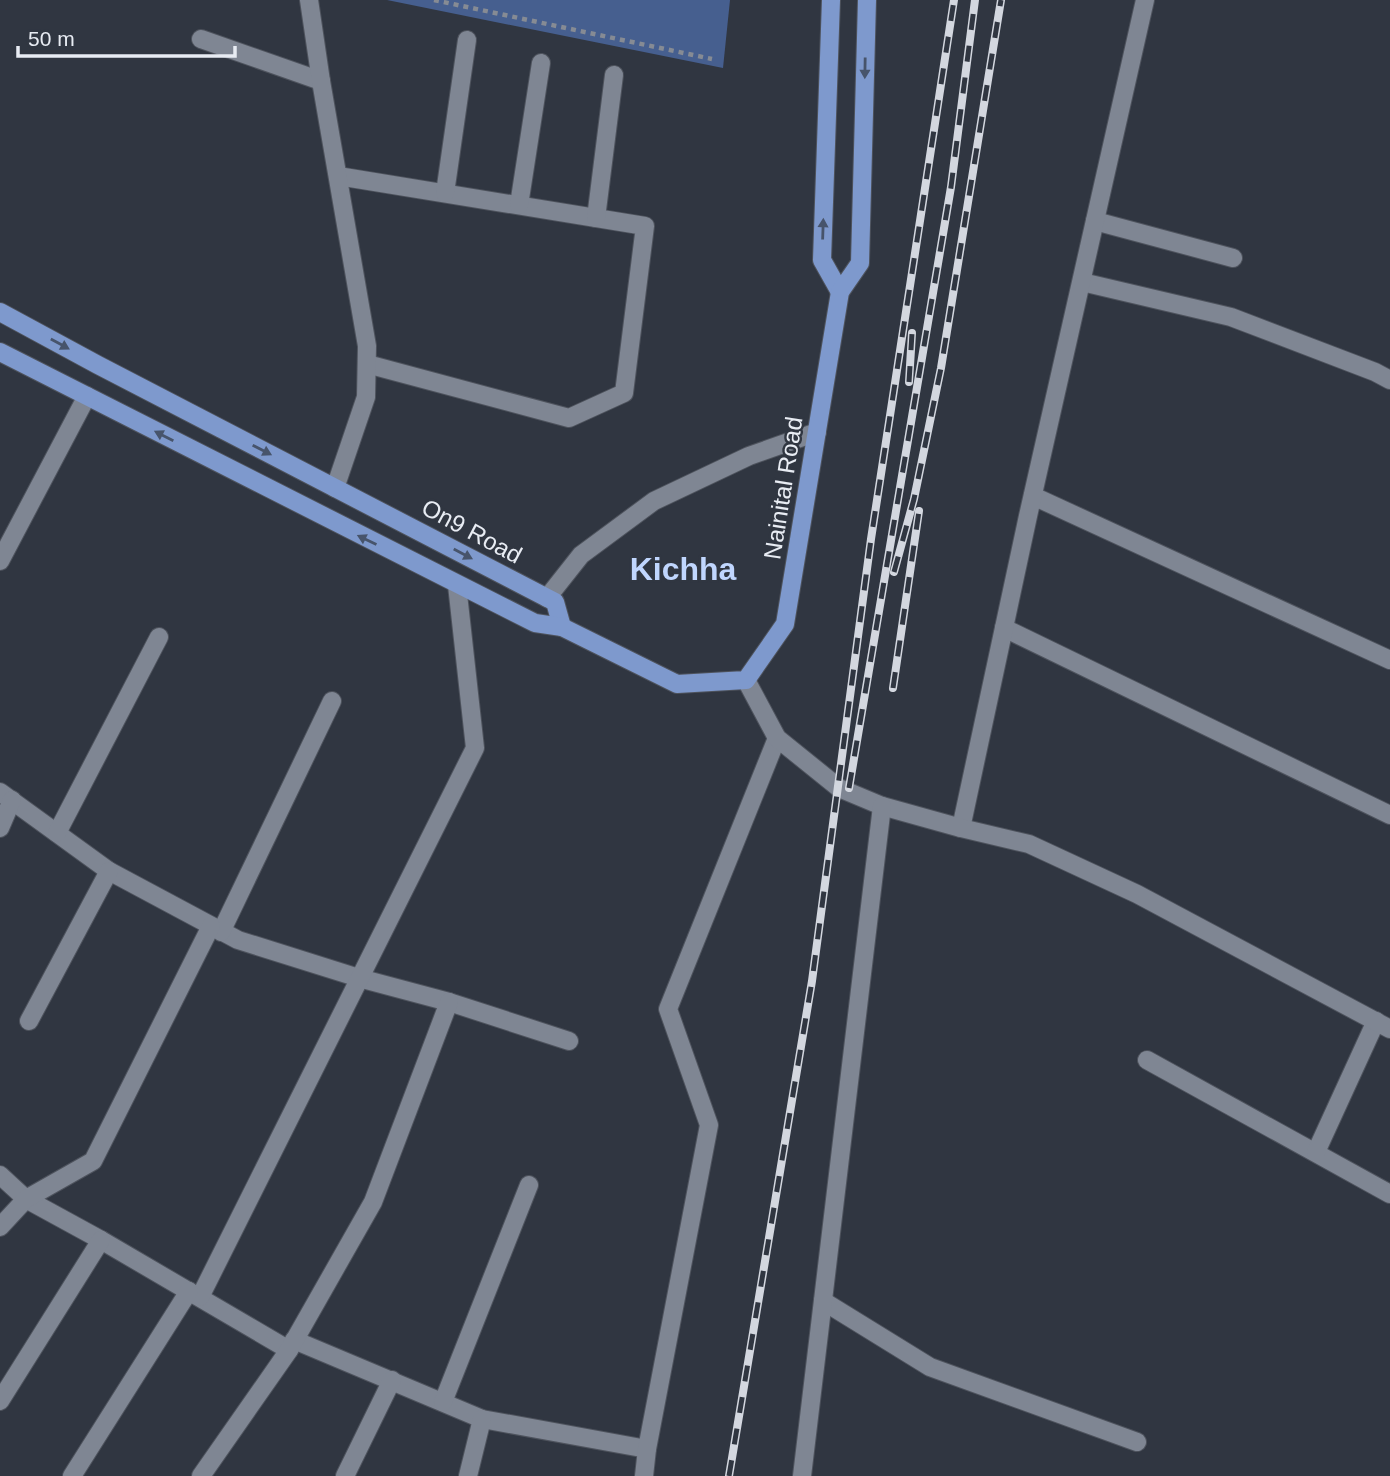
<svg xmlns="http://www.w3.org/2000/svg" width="1390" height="1476" font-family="Arial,sans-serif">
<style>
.green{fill:#465f8f}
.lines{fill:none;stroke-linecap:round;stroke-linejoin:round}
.lane-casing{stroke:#4e535d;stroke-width:20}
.street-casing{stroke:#4e535d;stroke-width:20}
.secondary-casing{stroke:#4e535d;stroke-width:20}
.primary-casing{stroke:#4e535d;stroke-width:20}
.path{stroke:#868b94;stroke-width:4.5;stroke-dasharray:5 5;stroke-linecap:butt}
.lane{stroke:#7f8693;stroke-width:18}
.street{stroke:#7f8693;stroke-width:18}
.secondary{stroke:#7f8693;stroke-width:18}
.primary{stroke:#7e99cd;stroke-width:18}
.rail-casing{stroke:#d3d7df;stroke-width:8}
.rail{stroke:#303641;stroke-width:5;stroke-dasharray:16;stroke-linecap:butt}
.oneway{fill:#47546b}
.labels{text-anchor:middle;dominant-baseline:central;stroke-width:5;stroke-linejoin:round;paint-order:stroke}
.street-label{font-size:24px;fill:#e8ecf3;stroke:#303641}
.district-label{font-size:32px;font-weight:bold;fill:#c0d6fe;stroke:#303641}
</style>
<rect width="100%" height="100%" fill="#303641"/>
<polygon class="green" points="387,0 730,0 723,68"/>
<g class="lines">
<g class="lane-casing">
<g id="lane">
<polyline points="338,176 645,226 624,393 569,418 367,364"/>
<polyline points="445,193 467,40"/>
<polyline points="519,205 541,63"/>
<polyline points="596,218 614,75"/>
</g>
</g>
<g class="street-casing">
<g id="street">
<polyline points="201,39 321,81"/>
<polyline points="1095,221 1233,258"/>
<polyline points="1082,282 1231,317 1375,372 1390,380"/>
<polyline points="1033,496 1390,660"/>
<polyline points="0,561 87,396"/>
<polyline points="547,598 581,555 654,501 749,456 817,432"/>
<polyline points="1004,628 1390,815"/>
<polyline points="0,792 109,871 238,940 359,978 449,1002 569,1041"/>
<polyline points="0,828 12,800"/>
<polyline points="961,828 1028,516 1145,0"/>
<polyline points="57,833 159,637"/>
<polyline points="221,932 332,701"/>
<polyline points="29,1021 109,871"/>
<polyline points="1147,1060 1390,1194"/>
<polyline points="1316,1152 1376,1021"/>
<polyline points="0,1175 26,1199 101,1240 289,1350"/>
<polyline points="0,1227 26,1199 93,1161 211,926"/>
<polyline points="200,1297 475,748 457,585"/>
<polyline points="823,1301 930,1367 1137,1442"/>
<polyline points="294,1340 482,1419 647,1449"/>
<polyline points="0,1401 101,1240"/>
<polyline points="443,1402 529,1185"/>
<polyline points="72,1476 189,1291"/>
<polyline points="201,1476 289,1350 373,1202 449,1002"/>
<polyline points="345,1476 392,1380"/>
<polyline points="468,1476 482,1419"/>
<polyline points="644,1476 647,1449 709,1125 668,1009 777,738"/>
</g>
</g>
<g class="secondary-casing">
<g id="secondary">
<polyline points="309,0 321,81 367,346 366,397 335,488"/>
<polyline points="746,680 777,738 839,788 882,806 961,828 1029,844 1137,894 1390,1029"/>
<polyline points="802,1476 882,806"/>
</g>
</g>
<g class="primary-casing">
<g id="primary">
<polyline points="831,0 822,260 840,292"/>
<polyline points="0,312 98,365 555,602 562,627"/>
<polyline points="0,352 535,623 562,627 677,684 746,680 785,624 840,292 860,263 867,0"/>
</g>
</g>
<polyline class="path" points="434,0 712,59"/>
<use href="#lane" class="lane"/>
<use href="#street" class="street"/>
<use href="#secondary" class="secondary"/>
<use href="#primary" class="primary"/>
<g class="rail-casing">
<g id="rail">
<polyline points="909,382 912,333"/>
<polyline points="894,572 914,499 941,368 1001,0"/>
<polyline points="893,688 919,511"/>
<polyline points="849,788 951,187 975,0"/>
<polyline points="729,1476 812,981 871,539 954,0"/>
</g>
</g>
<use href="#rail" class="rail"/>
</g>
<defs><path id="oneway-solid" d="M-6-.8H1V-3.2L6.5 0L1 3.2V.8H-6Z" transform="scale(1.75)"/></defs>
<g class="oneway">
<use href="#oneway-solid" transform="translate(865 68) rotate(91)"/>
<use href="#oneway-solid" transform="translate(823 229) rotate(-88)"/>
<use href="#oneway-solid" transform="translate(60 344) rotate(29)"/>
<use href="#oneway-solid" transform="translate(164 436) rotate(-153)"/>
<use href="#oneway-solid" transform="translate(262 450) rotate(27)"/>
<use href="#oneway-solid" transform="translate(367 540) rotate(-154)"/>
<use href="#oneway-solid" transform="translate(463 554) rotate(28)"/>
</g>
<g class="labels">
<g class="street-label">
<text transform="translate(783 488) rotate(-81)">Nainital Road</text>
<text transform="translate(472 531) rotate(28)">On9 Road</text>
</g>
<g class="district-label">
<text x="683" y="569">Kichha</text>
</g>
</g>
<path d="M18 46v10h217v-10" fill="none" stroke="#e8ecf3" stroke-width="3.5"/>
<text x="28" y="46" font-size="21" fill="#e8ecf3" stroke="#303641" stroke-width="5" paint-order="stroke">50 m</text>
</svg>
